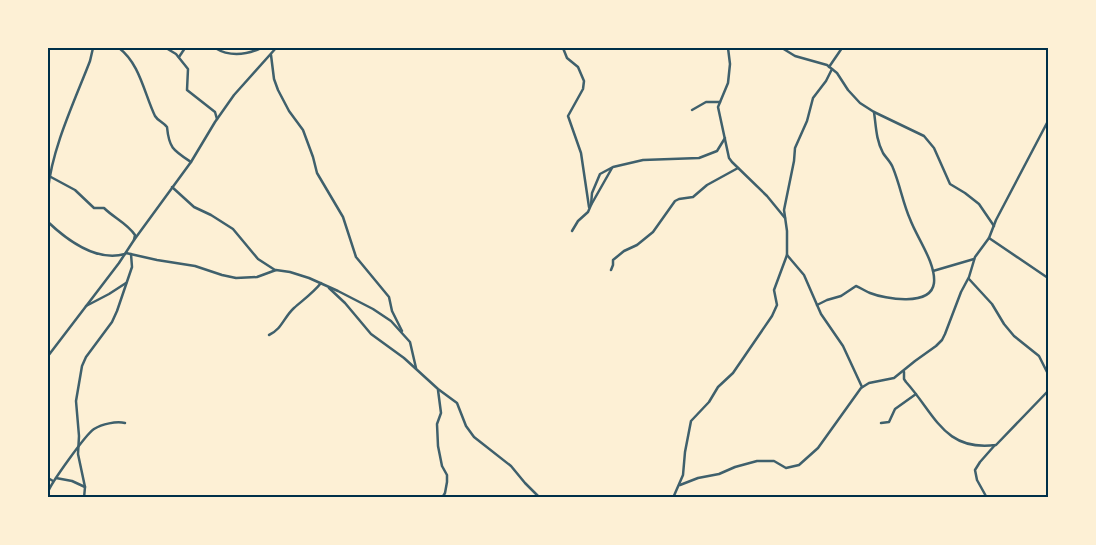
<svg xmlns="http://www.w3.org/2000/svg" width="1096" height="545" font-family="'Open Sans',sans-serif">
<style>
.lines{fill:none;stroke-linecap:round;stroke-linejoin:round}
.minor{stroke:#3f606c;stroke-width:2.5}
.tertiary{stroke:#3f606c;stroke-width:2.5}
.neatline{fill:none;stroke:#003049;stroke-width:2}
</style>
<rect width="100%" height="100%" fill="#fdf0d5"/>
<g class="lines">
<g class="minor">
<path d="M119,48c21,16 25,45 36,68 3,5 8,6 12,11 2,21 6,23 24,35"/>
<polyline points="166,48 176,54 188,69 187,90 215,112 217,119"/>
<path d="M215,48c15,9 31,7 46,0"/>
<polyline points="563,48 567,58 578,67 584,81 583,89 568,116 581,153 589,207"/>
<polyline points="728,48 730,64 728,83 718,107 729,158 732,162 767,196 785,218"/>
<polyline points="782,48 795,56 827,65 837,73 848,90 860,103 874,112 924,136 934,148 950,184 965,193 979,204 994,226"/>
<polyline points="271,55 274,79 278,90 289,111 303,130 313,157 317,173 343,217 356,257 389,297 392,311 402,331"/>
<polyline points="179,57 185,48"/>
<polyline points="829,67 842,48"/>
<polyline points="832,69 826,81 813,98 807,121 795,148 794,161 784,210 787,231 787,255 804,275 821,314 843,346 862,387"/>
<polyline points="692,110 706,102 720,102"/>
<path d="M49,176l26,14 19,18h10c10,10 23,15 31,27l-1,5"/>
<polyline points="172,187 194,207 211,215 233,229 258,259 275,270"/>
<path d="M48,190c4,-42 27,-90 42,-129l3,-13"/>
<polyline points="591,205 612,168"/>
<path d="M48,222c19,18 49,40 77,32"/>
<polyline points="572,231 578,221 588,212 591,205 592,193 600,174 613,167 643,160 699,158 717,151 725,138"/>
<polyline points="989,238 1048,278"/>
<polyline points="126,253 157,260 195,266 222,275 236,278 257,277 276,270 290,272 309,278 338,291 373,309 391,321 410,342 416,368"/>
<polyline points="611,270 613,265 613,260 624,251 637,245 653,232 675,201 679,199 693,197 707,185 738,168"/>
<polyline points="933,271 974,259"/>
<polyline points="969,279 992,304 1004,324 1014,336 1039,356 1048,374"/>
<polyline points="329,288 345,303 371,334 404,358 438,389 457,403 466,426 474,437 511,466 525,483 540,498"/>
<path d="M817,305l10,-5 14,-4 15,-10c5,2 9,5 14,7 15,6 61,14 64,-10 2,-20 -17,-45 -24,-64 -7,-16 -10,-34 -17,-51 -2,-6 -7,-10 -10,-15 -7,-13 -7,-27 -9,-41"/>
<polyline points="86,306 109,294 126,283"/>
<path d="M269,335c13,-6 15,-18 25,-27 9,-8 19,-15 27,-25"/>
<path d="M904,372v7l2,3c29,32 38,70 90,63l52,-54"/>
<polyline points="438,390 441,413 437,424 438,446 442,466 447,475 447,482 445,493 442,498"/>
<polyline points="881,423 889,422 895,409 916,394"/>
<polyline points="48,478 53,481"/>
<polyline points="56,478 72,481 85,487"/>
<polyline points="680,485 698,478 719,474 735,467 757,461 774,461 786,468 799,465 818,448 861,388 869,383 894,378 915,361 936,346 942,340 945,334 961,292 969,277 975,257 989,238 996,220 1048,121"/>
<path d="M48,492c3,-9 38,-58 46,-63 8,-5 22,-8 31,-6"/>
<polyline points="84,498 85,487 78,454 79,436 76,401 82,366 86,357 112,322 117,311 132,267 131,254"/>
<polyline points="673,498 683,475 685,452 691,421 709,402 718,387 733,373 772,316 777,305 774,290 787,255"/>
<polyline points="987,498 977,480 975,470 980,462 995,445"/>
</g>
<polyline class="tertiary" points="48,356 119,263 134,240 191,162 215,122 234,95 276,48"/>
</g>
<rect width="1096" height="545" fill="none" stroke="#fdf0d5" stroke-width="98"/>
<rect x="49" y="49" width="998" height="447" class="neatline"/>
</svg>
